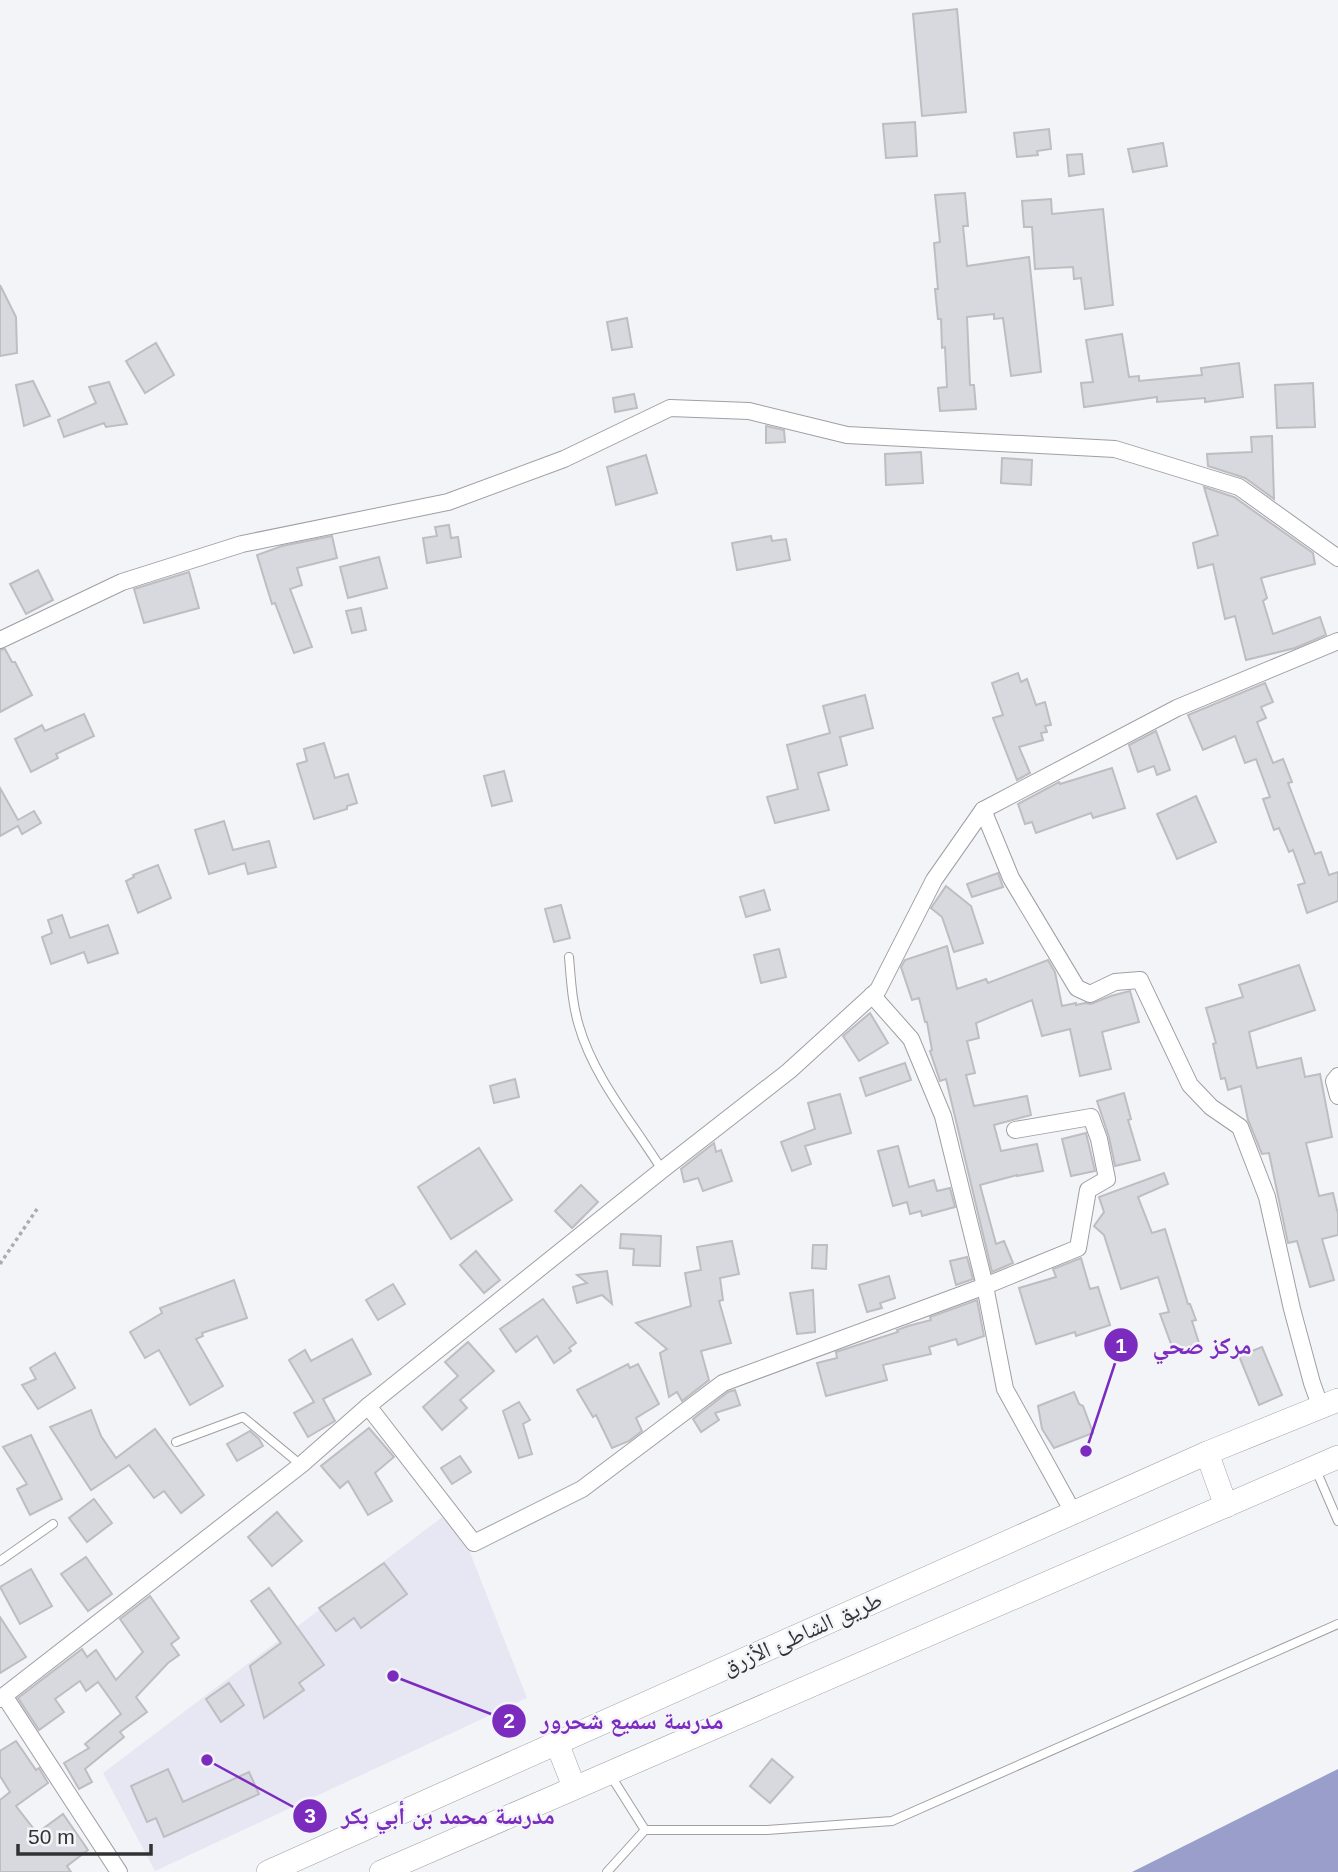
<svg xmlns="http://www.w3.org/2000/svg" width="1338" height="1872" font-family="Helvetica,'Noto Naskh Arabic',sans-serif">
<style>
.built{fill:#e6e7f3}
.water{fill:#999eca}
.building{fill:#d8d9de;stroke:#bdbdc2;stroke-width:2}
.lines{fill:none;stroke-linecap:round;stroke-linejoin:round}
.service-casing{stroke:#9f9fa4;stroke-width:10}
.minor-casing{stroke:#9f9fa4;stroke-width:18}
.secondary-casing{stroke:#9f9fa4;stroke-width:24}
.path{stroke:#abacaf;stroke-width:3.5;stroke-dasharray:3.5 3.5;stroke-linecap:butt}
.service{stroke:#fff;stroke-width:8}
.minor{stroke:#fff;stroke-width:16}
.secondary{stroke:#fff;stroke-width:23}
.labels{text-anchor:middle;dominant-baseline:central;stroke-width:5;stroke-linejoin:round;paint-order:stroke}
.street-label{font-size:23px;fill:#323234;stroke:#f3f4f8}
.leader{fill:none;stroke:#7b2cbf;stroke-width:2.5}
.callout-dot{fill:#7b2cbf;stroke:#f3f4f8;stroke-width:2.5}
.mark-label{font-size:21px;text-anchor:middle;font-weight:bold;fill:#fff}
.callout-label{font-size:24px;text-anchor:middle;font-weight:bold;fill:#7b2cbf;stroke:#f3f4f8;stroke-width:5;stroke-linejoin:round;paint-order:stroke}
</style>
<rect width="100%" height="100%" fill="#f3f4f8"/>
<polygon class="built" points="453,1509 527,1698 155,1871 103,1773"/>
<polygon class="water" points="1338,1769 1338,1872 1132,1872"/>
<g class="building">
<polygon points="957,9 966,112 922,116 913,14"/>
<polygon points="915,122 917,156 886,158 883,124"/>
<polygon points="1049,129 1051,149 1037,151 1038,155 1017,157 1014,133"/>
<polygon points="1163,143 1167,166 1133,172 1128,149"/>
<polygon points="1082,154 1084,174 1069,176 1067,155"/>
<polygon points="965,193 968,226 963,226 967,266 1029,257 1041,372 1011,376 1003,318 994,319 994,314 967,317 970,385 974,385 976,409 940,411 938,388 947,387 945,347 942,348 941,319 938,319 935,289 938,289 934,243 940,242 935,195"/>
<polygon points="1051,199 1052,214 1103,209 1113,305 1085,309 1081,278 1074,279 1073,267 1035,269 1032,227 1024,227 1022,201"/>
<polygon points="0,285 16,317 17,353 0,356"/>
<polygon points="627,318 632,347 612,350 607,322"/>
<polygon points="1122,334 1129,377 1139,376 1139,381 1202,375 1201,368 1239,363 1243,397 1205,402 1205,398 1157,402 1157,397 1084,407 1081,383 1093,382 1086,340"/>
<polygon points="156,343 174,375 145,393 126,361"/>
<polygon points="33,381 50,416 24,426 16,385"/>
<polygon points="109,382 127,424 106,427 104,423 64,437 58,420 96,403 89,387"/>
<polygon points="1313,383 1315,427 1277,428 1275,385"/>
<polygon points="634,394 637,408 615,412 613,398"/>
<polygon points="766,426 784,430 785,442 766,443"/>
<polygon points="1272,436 1274,499 1245,478 1208,466 1207,454 1252,452 1251,437"/>
<polygon points="921,452 923,483 886,485 885,454"/>
<polygon points="646,455 657,493 616,505 607,467"/>
<polygon points="1002,458 1032,460 1031,485 1001,483"/>
<polygon points="1204,487 1234,497 1313,553 1315,564 1261,578 1267,598 1263,601 1273,634 1320,617 1326,635 1295,648 1246,660 1235,616 1225,619 1213,564 1198,568 1193,543 1218,535"/>
<polygon points="449,525 451,538 458,537 461,557 427,563 423,538 437,536 435,527"/>
<polygon points="332,536 337,558 297,568 302,585 290,589 312,647 294,653 275,603 272,604 257,555 282,546"/>
<polygon points="771,536 772,541 786,539 790,560 737,570 732,543"/>
<polygon points="379,557 387,588 348,598 340,567"/>
<polygon points="38,570 53,600 26,614 10,584"/>
<polygon points="189,572 199,608 144,623 134,589"/>
<polygon points="361,608 366,630 352,633 346,611"/>
<polygon points="5,649 12,662 15,662 32,695 0,712 0,650"/>
<polygon points="1018,673 1021,682 1027,679 1036,705 1045,702 1051,725 1045,726 1047,732 1041,733 1043,740 1019,747 1030,773 1017,780 993,718 1003,715 992,683"/>
<polygon points="1265,683 1273,702 1261,707 1266,718 1257,722 1273,763 1283,759 1292,782 1288,783 1315,854 1321,852 1329,875 1338,872 1338,901 1307,913 1298,885 1305,883 1293,850 1289,852 1279,828 1274,830 1263,799 1270,797 1256,759 1245,763 1235,736 1203,750 1188,715"/>
<polygon points="865,695 873,728 840,737 847,765 818,773 829,810 775,823 767,797 798,789 787,745 830,733 823,706"/>
<polygon points="84,714 94,736 56,754 58,758 31,772 15,739 42,725 45,731"/>
<polygon points="1156,731 1170,770 1157,775 1154,766 1138,772 1129,745"/>
<polygon points="324,743 335,778 348,774 357,803 347,806 347,809 314,819 297,764 307,761 304,749"/>
<polygon points="1112,768 1125,808 1093,818 1091,813 1036,833 1032,822 1025,824 1018,804 1059,782 1060,784"/>
<polygon points="504,771 512,801 492,806 484,776"/>
<polygon points="0,788 18,820 34,811 41,823 22,834 18,826 0,836"/>
<polygon points="1196,796 1216,842 1177,859 1157,814"/>
<polygon points="224,821 233,850 269,841 276,867 248,874 245,863 209,874 195,830"/>
<polygon points="158,865 171,898 138,913 126,881 134,877 133,875"/>
<polygon points="998,873 1003,887 972,897 967,884"/>
<polygon points="946,886 971,906 983,943 954,952 942,917 931,908"/>
<polygon points="764,890 770,910 746,917 740,897"/>
<polygon points="561,905 570,938 554,942 545,909"/>
<polygon points="62,915 70,938 108,925 118,953 88,963 84,952 51,964 42,937 52,933 48,920"/>
<polygon points="947,946 957,989 986,979 988,983 1048,960 1055,972 1062,1006 1076,1003 1076,1005 1085,1003 1091,1004 1111,996 1130,991 1139,1022 1102,1032 1111,1069 1080,1076 1070,1029 1042,1036 1032,1000 976,1023 979,1038 967,1041 975,1073 966,1075 974,1106 1027,1096 1031,1115 994,1125 1001,1151 1037,1144 1043,1171 1017,1176 1017,1175 980,1185 996,1244 1004,1241 1013,1263 992,1272 946,1079 940,1081 930,1051 932,1050 927,1022 925,1022 919,998 912,1000 901,967 905,960"/>
<polygon points="779,949 786,977 761,983 754,955"/>
<polygon points="1299,965 1315,1010 1249,1032 1257,1068 1301,1058 1305,1077 1320,1074 1332,1137 1306,1143 1319,1196 1333,1193 1338,1214 1338,1235 1322,1239 1334,1280 1310,1287 1297,1241 1288,1243 1269,1153 1262,1154 1248,1120 1241,1086 1228,1090 1225,1078 1221,1079 1213,1044 1216,1043 1206,1008 1243,997 1239,985"/>
<polygon points="870,1013 888,1043 859,1061 843,1036"/>
<polygon points="905,1063 911,1080 866,1096 860,1078"/>
<polygon points="515,1079 519,1097 494,1103 490,1086"/>
<polygon points="1124,1093 1131,1119 1128,1120 1140,1160 1115,1166 1109,1137 1097,1101"/>
<polygon points="840,1094 851,1133 805,1146 811,1164 792,1171 781,1142 815,1129 808,1103"/>
<polygon points="1086,1133 1095,1171 1071,1176 1062,1139"/>
<polygon points="714,1143 716,1152 721,1150 732,1181 703,1191 698,1178 684,1182 681,1169"/>
<polygon points="898,1146 909,1187 934,1180 937,1191 950,1188 955,1207 922,1216 921,1211 910,1214 907,1202 893,1206 878,1151"/>
<polygon points="479,1148 512,1200 451,1239 418,1187"/>
<polygon points="1164,1173 1168,1184 1138,1197 1152,1233 1165,1229 1188,1304 1190,1304 1196,1320 1192,1321 1199,1343 1174,1352 1160,1314 1169,1312 1158,1277 1121,1289 1104,1235 1094,1226 1104,1212 1099,1197"/>
<polygon points="581,1185 598,1202 572,1228 555,1211"/>
<polygon points="621,1234 661,1236 660,1266 633,1265 634,1249 620,1248"/>
<polygon points="732,1241 739,1274 720,1278 723,1300 719,1301 731,1343 701,1351 709,1380 682,1401 677,1392 669,1397 660,1353 667,1349 636,1323 691,1306 685,1273 701,1270 697,1247"/>
<polygon points="813,1245 827,1245 826,1269 812,1268"/>
<polygon points="476,1251 500,1280 484,1293 460,1265"/>
<polygon points="967,1257 973,1279 956,1285 950,1261"/>
<polygon points="1081,1258 1090,1289 1098,1287 1110,1325 1076,1336 1075,1332 1036,1344 1019,1288 1056,1277 1053,1269"/>
<polygon points="607,1271 612,1304 602,1295 577,1303 573,1287 587,1283 577,1275"/>
<polygon points="889,1276 895,1298 880,1303 882,1308 867,1312 859,1285"/>
<polygon points="234,1280 247,1318 202,1333 203,1336 196,1339 223,1386 190,1405 159,1350 145,1358 130,1332 162,1313 160,1308"/>
<polygon points="393,1284 405,1304 378,1320 366,1300"/>
<polygon points="813,1290 815,1332 797,1334 790,1293"/>
<polygon points="543,1299 576,1343 569,1348 571,1351 554,1363 537,1336 516,1352 500,1329"/>
<polygon points="977,1300 984,1336 958,1345 956,1339 929,1347 931,1354 883,1365 887,1380 826,1396 817,1363 837,1358 836,1352 898,1332 897,1330 908,1326 931,1320 930,1317"/>
<polygon points="352,1339 371,1374 323,1399 335,1421 308,1437 294,1413 314,1402 289,1360 305,1350 311,1361"/>
<polygon points="468,1342 494,1371 460,1400 467,1408 442,1430 423,1407 458,1376 445,1362"/>
<polygon points="1262,1347 1282,1395 1259,1405 1239,1356"/>
<polygon points="55,1353 75,1388 38,1409 22,1385 36,1379 30,1368"/>
<polygon points="628,1364 630,1368 638,1364 659,1404 636,1418 642,1431 629,1441 612,1448 596,1415 593,1417 577,1390"/>
<polygon points="735,1390 740,1405 715,1413 719,1420 701,1432 693,1419 728,1392"/>
<polygon points="1074,1392 1079,1404 1083,1406 1093,1433 1054,1448 1042,1429 1038,1406"/>
<polygon points="519,1402 530,1420 523,1424 532,1454 519,1458 503,1411"/>
<polygon points="91,1410 101,1436 116,1458 155,1429 204,1495 181,1513 164,1491 154,1498 129,1465 91,1490 50,1427"/>
<polygon points="369,1428 394,1457 375,1473 392,1501 368,1515 348,1481 340,1488 321,1466"/>
<polygon points="250,1431 259,1439 263,1446 237,1461 227,1444"/>
<polygon points="31,1435 62,1499 30,1515 17,1489 27,1484 3,1447"/>
<polygon points="460,1456 471,1472 452,1484 441,1468"/>
<polygon points="94,1499 112,1523 87,1542 69,1518"/>
<polygon points="277,1512 302,1541 272,1566 248,1537"/>
<polygon points="86,1557 112,1594 88,1611 61,1574"/>
<polygon points="384,1563 407,1594 361,1628 354,1618 336,1631 319,1608"/>
<polygon points="31,1569 52,1606 20,1624 0,1587"/>
<polygon points="269,1588 324,1665 299,1683 304,1690 264,1718 250,1666 281,1643 251,1601"/>
<polygon points="150,1596 179,1638 171,1644 179,1655 168,1663 136,1697 147,1712 120,1732 124,1737 85,1769 92,1782 79,1789 64,1763 89,1748 85,1744 121,1714 98,1682 86,1691 80,1681 55,1699 64,1712 39,1730 18,1698 82,1649 87,1657 96,1650 116,1680 143,1652 120,1619"/>
<polygon points="0,1617 26,1657 0,1673"/>
<polygon points="229,1683 244,1705 221,1722 206,1699"/>
<polygon points="16,1741 36,1770 39,1768 48,1783 16,1806 37,1833 63,1814 88,1850 67,1866 71,1872 0,1872 0,1800 10,1792 0,1776 0,1751"/>
<polygon points="772,1759 793,1777 770,1803 750,1786"/>
<polygon points="168,1769 183,1802 249,1772 259,1794 164,1837 156,1818 147,1822 131,1786"/>
</g>
<g class="lines">
<g class="service-casing">
<g id="service">
<path d="M569,957c2,23 3,46 10,69 15,52 54,97 83,144"/>
<polyline points="176,1442 243,1417 301,1465"/>
<polyline points="1316,1470 1338,1521"/>
<polyline points="0,1561 53,1524"/>
<polyline points="611,1776 645,1830 767,1830 892,1821 1338,1624"/>
<polyline points="607,1872 645,1830"/>
</g>
</g>
<g class="minor-casing">
<g id="minor">
<polyline points="0,640 122,582 242,544 448,502 564,459 670,408 749,411 847,435 1115,449 1239,487 1338,558"/>
<polyline points="983,810 1011,878 1077,988 1090,994 1115,982 1140,980 1190,1085 1211,1107 1240,1127 1267,1197 1292,1309 1312,1383 1321,1408"/>
<polyline points="872,995 911,1039 943,1116 985,1286 1005,1389 1073,1512"/>
<polyline points="1338,1076 1334,1081 1338,1096"/>
<polyline points="368,1406 474,1543 582,1489 723,1383 985,1286 1078,1248 1088,1190 1107,1179 1099,1139 1091,1117 1015,1130"/>
<polyline points="5,1697 119,1872"/>
<polyline points="0,1699 301,1465 368,1406 662,1170 789,1071 878,990 934,880 983,810 1177,708 1338,641"/>
</g>
</g>
<g class="secondary-casing">
<g id="secondary">
<polyline points="1207,1453 1226,1506"/>
<polyline points="557,1743 574,1787"/>
<polyline points="268,1872 1207,1453 1338,1400"/>
<polyline points="381,1872 1338,1457"/>
</g>
</g>
<polyline class="path" points="0,1264 37,1209"/>
<use href="#service" class="service"/>
<use href="#minor" class="minor"/>
<use href="#secondary" class="secondary"/>
</g>
<g class="labels">
<g class="street-label">
<text transform="translate(802 1633) rotate(-24)">طريق الشاطئ الأزرق</text>
</g>
</g>
<path class="leader" d="M1086 1451L1121 1345M393 1676L509 1721M207 1760L310 1816"/>
<g class="callout-dot">
<circle cx="1086" cy="1451" r="7"/>
<circle cx="393" cy="1676" r="7"/>
<circle cx="207" cy="1760" r="7"/>
<circle cx="1121" cy="1345" r="18"/>
<circle cx="509" cy="1721" r="18"/>
<circle cx="310" cy="1816" r="18"/>
</g>
<g class="mark-label">
<text x="1121" y="1353">1</text>
<text x="509" y="1728">2</text>
<text x="310" y="1823">3</text>
</g>
<g class="callout-label">
<text x="1202" y="1354">مركز صحي</text>
<text x="632" y="1729">مدرسة سميع شحرور</text>
<text x="448" y="1824">مدرسة محمد بن أبي بكر</text>
</g>
<path d="M18 1844v10h133v-10" fill="none" stroke="#323234" stroke-width="3.5"/>
<text x="28" y="1844" font-size="21" fill="#323234" stroke="#f3f4f8" stroke-width="5" paint-order="stroke">50 m</text>
</svg>
